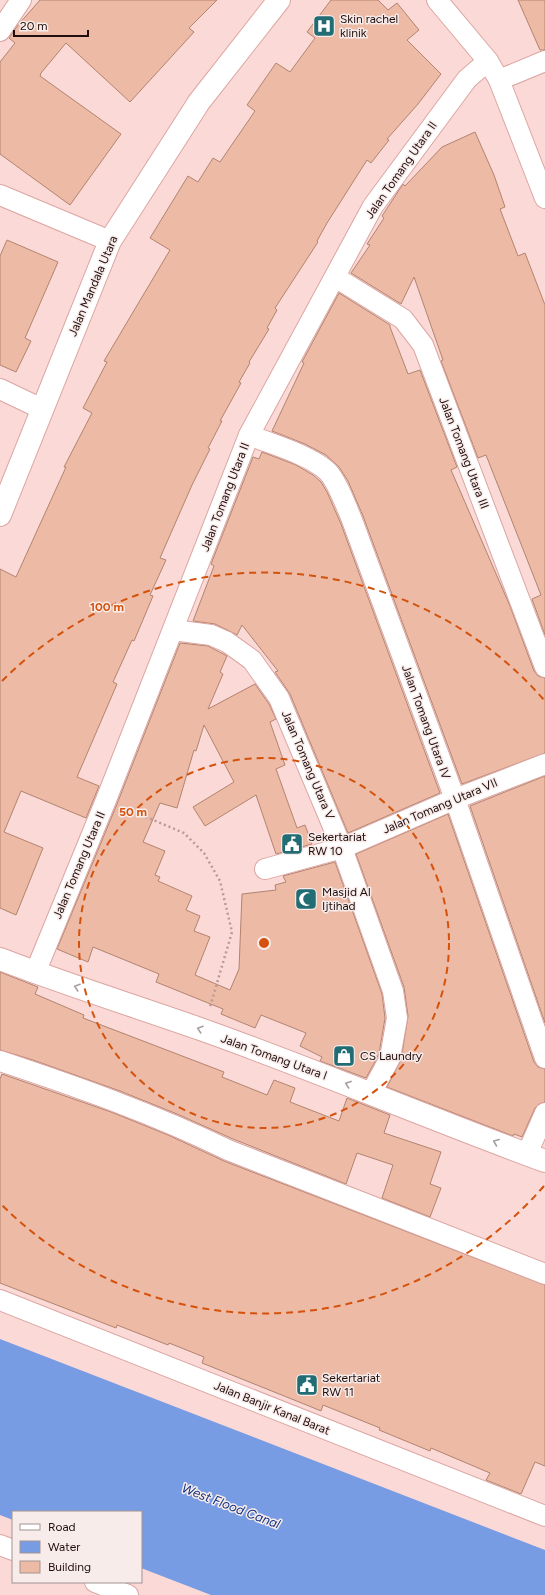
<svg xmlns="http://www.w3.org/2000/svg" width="545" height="1595" font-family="Figtree,sans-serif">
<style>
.water{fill:#789ce3}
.building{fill:#ecbaa5;stroke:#b28470}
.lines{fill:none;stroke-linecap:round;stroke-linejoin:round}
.minor-casing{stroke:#dca6a2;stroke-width:22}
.tertiary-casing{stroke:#dca6a2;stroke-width:24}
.path{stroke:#b89b99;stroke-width:2.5;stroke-dasharray:2 3;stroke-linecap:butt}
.minor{stroke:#fff;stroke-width:20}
.tertiary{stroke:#fff;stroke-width:22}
.oneway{stroke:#a69f9e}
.ring{fill:none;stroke:#d4520c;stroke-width:2;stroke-dasharray:7 5}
.labels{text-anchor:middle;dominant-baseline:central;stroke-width:3;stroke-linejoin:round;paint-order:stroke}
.poi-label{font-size:12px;fill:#200e0d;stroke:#f8eceb;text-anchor:start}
.street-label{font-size:12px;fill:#200e0d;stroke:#f8eceb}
.water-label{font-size:13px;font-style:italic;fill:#103283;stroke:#f8eceb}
.centre{fill:#d4520c;stroke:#f8eceb;stroke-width:2}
.ring-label{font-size:12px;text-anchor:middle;font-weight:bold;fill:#d4520c;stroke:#f8eceb;stroke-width:3;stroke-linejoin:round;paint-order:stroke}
</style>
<rect width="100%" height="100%" fill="#fbd9d6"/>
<polygon class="water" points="0,1339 545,1550 545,1595 211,1595 141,1568 141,1512 13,1512 13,1520 0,1515"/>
<g class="building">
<polygon points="40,0 217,0 189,28 194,32 130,102 66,43 41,73 40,76 121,134 70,205 0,154 0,62 15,43 9,38 18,25"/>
<polygon points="331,0 378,0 388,10 397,3 419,30 407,40 441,74 418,104 387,139 389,140 371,163 367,160 327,223 317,241 318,242 275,308 277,310 267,328 269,329 249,362 250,363 239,382 241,383 220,421 222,421 208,448 210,449 192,485 160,558 166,560 150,595 153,596 134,641 132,640 113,682 117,684 77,777 99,786 86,818 21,791 4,832 43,848 16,915 0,908 0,569 16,577 66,467 64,467 92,413 83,408 107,362 104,361 170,250 150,238 188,176 198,182 213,158 220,162 255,111 247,105 276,63 290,72 315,38 307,32"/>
<polygon points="518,0 545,0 545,50 540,50"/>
<polygon points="475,132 494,175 505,207 500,209 518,256 525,253 545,305 545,635 532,599 541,595 486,455 478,458 441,361 443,360 414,277 401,304 351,273 370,245 367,244 384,218 382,216 403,184 405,186 442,147"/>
<polygon points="7,240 58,262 25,338 31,341 16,372 0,365 0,256"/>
<polygon points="339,293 390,325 390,327 408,374 420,370 457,467 451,470 510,606 534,671 538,676 545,678 545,753 462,784 363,516 348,481 339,467 326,455 305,444 272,431 304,363 302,362"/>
<polygon points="262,452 296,465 313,475 321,482 327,492 341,524 440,793 348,833 290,694 275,672 278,671 242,625 237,635 215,624 193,621 214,566 211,564 253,457 259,459"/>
<polygon points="180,643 208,646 227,656 220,672 223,674 208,709 255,684 269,704 276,719 270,722 285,765 276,769 297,828 305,825 312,844 276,854 256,795 205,826 193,807 234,782 204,725 196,751 194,750 177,808 160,803 143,842 165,851 155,875 160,877 158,881 192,896 186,910 200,916 194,931 210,937 195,975 230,990 239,969 242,894 276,890 275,885 286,882 283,876 335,862 382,994 385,1018 379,1054 366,1078 320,1061 322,1057 300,1046 306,1033 261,1015 255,1028 221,1014 223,1009 156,982 159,974 93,947 88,962 57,949 117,804"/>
<polygon points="545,776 545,1023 470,806"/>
<polygon points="448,814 534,1062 538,1067 545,1069 545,1102 539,1104 535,1108 522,1137 514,1134 513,1136 387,1087 401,1060 408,1016 404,987 356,854"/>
<polygon points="0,972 38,987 35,994 84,1015 83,1018 224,1072 222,1077 267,1095 274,1080 295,1088 290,1102 339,1121 347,1098 390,1115 384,1133 441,1152 430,1184 441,1188 430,1217 382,1198 393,1165 357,1153 346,1184 233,1139 177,1114 120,1091 33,1060 0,1050"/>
<polygon points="2,1074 111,1112 168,1135 224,1161 545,1285 545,1466 535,1462 521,1494 486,1480 490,1473 431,1448 430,1451 379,1430 380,1428 323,1405 321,1411 309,1406 202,1363 204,1357 169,1343 168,1345 117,1325 116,1328 0,1283 0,1079"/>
</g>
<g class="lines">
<g class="minor-casing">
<g id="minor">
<polyline points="437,0 488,61 499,80 545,198"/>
<polyline points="0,31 21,0"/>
<polyline points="499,80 545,61"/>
<polyline points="0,195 110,241"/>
<polyline points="335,277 403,319 423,345 545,667"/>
<polyline points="0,389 42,409"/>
<path d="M249,435c22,9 61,20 78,36 9,8 20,37 25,49l103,279 90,259"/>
<polyline points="173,630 211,635 227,642 252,660 279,698 342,848 393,991 397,1018 390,1058 371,1093"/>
<polyline points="265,869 342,848 455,799 545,764"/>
<polyline points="35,973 106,800 249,435 373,206 467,79 488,61"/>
<path d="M0,1061c78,26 154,53 228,89l317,124"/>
<polyline points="527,1154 545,1113"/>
<polyline points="0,1300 545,1516"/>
<polyline points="0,1545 13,1550"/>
<polyline points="95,1582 128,1595"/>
</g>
</g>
<g class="tertiary-casing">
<g id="tertiary">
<polyline points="0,515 110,241 199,102 279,0"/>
<path d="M0,959c67,26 135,47 203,71 115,41 228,89 342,131"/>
</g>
</g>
<polyline class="path" points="127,809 184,833 204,853 220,881 232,932 210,1007"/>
<use href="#minor" class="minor"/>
<use href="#tertiary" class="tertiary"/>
</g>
<defs><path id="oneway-chevron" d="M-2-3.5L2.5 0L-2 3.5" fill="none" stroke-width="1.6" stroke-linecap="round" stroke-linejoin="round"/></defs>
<g class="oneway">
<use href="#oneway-chevron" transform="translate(77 987) rotate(-161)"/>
<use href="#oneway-chevron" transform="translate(200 1029) rotate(-161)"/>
<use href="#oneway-chevron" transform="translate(348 1084) rotate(-160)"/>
<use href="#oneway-chevron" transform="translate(496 1142) rotate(-158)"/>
</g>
<g class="ring">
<circle cx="264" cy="943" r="185"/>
<path d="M544 1186A371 371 0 0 1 2 1205M2 681A371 371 0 0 1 544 700"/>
</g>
<defs>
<g id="hospital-square" transform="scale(1.15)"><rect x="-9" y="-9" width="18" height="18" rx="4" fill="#226d74" stroke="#f8eceb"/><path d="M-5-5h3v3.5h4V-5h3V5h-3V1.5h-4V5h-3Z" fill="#fff"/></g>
<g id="civic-square" transform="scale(1.15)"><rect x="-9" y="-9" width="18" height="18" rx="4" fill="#226d74" stroke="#f8eceb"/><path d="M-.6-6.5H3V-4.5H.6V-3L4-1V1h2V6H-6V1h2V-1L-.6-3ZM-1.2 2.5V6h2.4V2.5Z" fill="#fff"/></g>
<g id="mosque-square" transform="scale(1.15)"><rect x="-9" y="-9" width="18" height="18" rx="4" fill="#226d74" stroke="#f8eceb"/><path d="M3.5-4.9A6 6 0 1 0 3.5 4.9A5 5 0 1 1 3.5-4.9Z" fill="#fff"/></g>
<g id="shop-square" transform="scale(1.15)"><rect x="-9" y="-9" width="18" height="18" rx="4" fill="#226d74" stroke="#f8eceb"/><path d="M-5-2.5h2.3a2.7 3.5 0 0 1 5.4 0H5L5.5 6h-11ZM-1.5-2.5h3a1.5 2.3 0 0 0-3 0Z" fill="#fff"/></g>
</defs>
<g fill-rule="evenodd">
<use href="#hospital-square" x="324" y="26"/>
<use href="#civic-square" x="292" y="844"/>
<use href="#mosque-square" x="306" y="899"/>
<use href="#shop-square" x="344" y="1056"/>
<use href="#civic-square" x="307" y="1385"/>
</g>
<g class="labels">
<g class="poi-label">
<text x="340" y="19">Skin rachel<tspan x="340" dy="14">klinik</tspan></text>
<text x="308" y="837">Sekertariat<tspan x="308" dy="14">RW 10</tspan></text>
<text x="322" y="892">Masjid Al<tspan x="322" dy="14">Ijtihad</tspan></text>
<text x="360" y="1056">CS Laundry</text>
<text x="322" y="1378">Sekertariat<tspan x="322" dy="14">RW 11</tspan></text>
</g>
<g class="street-label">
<text transform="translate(401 170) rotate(-55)">Jalan Tomang Utara II</text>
<text transform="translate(93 286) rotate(-67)">Jalan Mandala Utara</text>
<text transform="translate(464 453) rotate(69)">Jalan Tomang Utara III</text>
<text transform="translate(225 497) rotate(-69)">Jalan Tomang Utara II</text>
<text transform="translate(426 722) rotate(70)">Jalan Tomang Utara IV</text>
<text transform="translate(308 765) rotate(67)">Jalan Tomang Utara V</text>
<text transform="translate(440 806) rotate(-23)">Jalan Tomang Utara VII</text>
<text transform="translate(79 865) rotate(-67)">Jalan Tomang Utara II</text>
<text transform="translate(274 1057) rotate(20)">Jalan Tomang Utara I</text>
<text transform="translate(272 1408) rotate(22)">Jalan Banjir Kanal Barat</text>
</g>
<g class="water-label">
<text transform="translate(231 1506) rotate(21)">West Flood Canal</text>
</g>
</g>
<circle cx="264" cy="943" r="6" class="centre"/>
<g class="ring-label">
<text x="107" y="611">100 m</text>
<text x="133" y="816">50 m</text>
</g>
<rect x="12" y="1511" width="130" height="72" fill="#f8eceb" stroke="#a29392"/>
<rect x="20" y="1524" width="20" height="6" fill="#ffffff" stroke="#a29392"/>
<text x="48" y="1531" font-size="12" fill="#200e0d">Road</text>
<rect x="20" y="1541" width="20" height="12" fill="#789ce3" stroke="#a29392"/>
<text x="48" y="1551" font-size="12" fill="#200e0d">Water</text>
<rect x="20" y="1561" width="20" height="12" fill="#ecbaa5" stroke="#a29392"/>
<text x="48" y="1571" font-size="12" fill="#200e0d">Building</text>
<path d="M14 30v6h74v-6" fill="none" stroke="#200e0d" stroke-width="2"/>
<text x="20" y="30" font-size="12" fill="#200e0d" stroke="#f8eceb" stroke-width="3" paint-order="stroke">20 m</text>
</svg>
